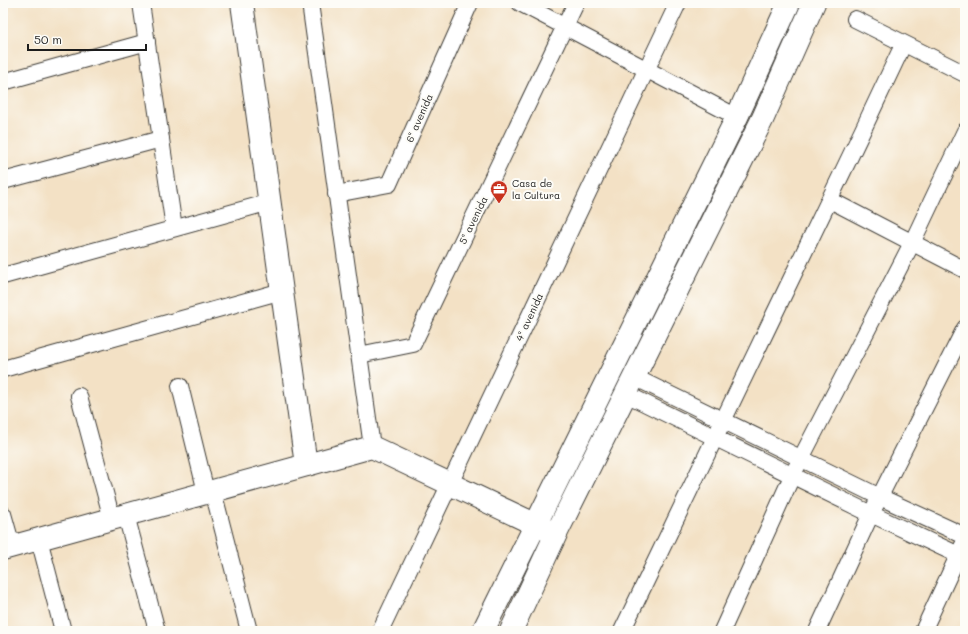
<svg xmlns="http://www.w3.org/2000/svg" width="968" height="634" font-family="Mali,sans-serif">
<style>
.lines{fill:none;stroke-linecap:round;stroke-linejoin:round}
.street-casing{stroke:#3c3a35;stroke-width:18}
.secondary-casing{stroke:#3c3a35;stroke-width:24}
.street{stroke:#fff;stroke-width:16}
.secondary{stroke:#fff;stroke-width:22}
.labels{text-anchor:middle;dominant-baseline:central;stroke-width:4;stroke-linejoin:round;paint-order:stroke}
.street-label{font-size:10px;fill:#1c1c1c;stroke:#fdfcf7}
.poi-label{font-size:10px;fill:#1c1c1c;stroke:#fdfcf7;text-anchor:start}
</style>
<rect width="100%" height="100%" fill="#fdfcf7"/>
<filter id="ink" filterUnits="userSpaceOnUse"><feTurbulence type="fractalNoise" baseFrequency=".025" numOctaves="2"/><feDisplacementMap in="SourceGraphic" scale="8" xChannelSelector="R" yChannelSelector="G"/><feConvolveMatrix kernelMatrix="1 2 1 2 8 2 1 2 1" color-interpolation-filters="sRGB"/></filter>
<filter id="wash" filterUnits="userSpaceOnUse"><feTurbulence type="fractalNoise" baseFrequency=".012" numOctaves="4" result="noise"/><feDisplacementMap in="SourceGraphic" scale="16" xChannelSelector="R" yChannelSelector="G"/><feGaussianBlur stdDeviation="0.9" result="paint"/><feColorMatrix in="noise" values="0 0 0 0 0 0 0 0 0 0 0 0 0 0 0 0 0 1.4 0 .05"/><feComposite in="paint" operator="in"/></filter>
<g filter="url(#wash)">
<rect width="100%" height="100%" fill="#f3e1c5"/>
</g>
<g filter="url(#ink)">
<g class="lines">
<g class="street-casing">
<g id="street">
<polyline points="141,3 174,228"/>
<polyline points="310,3 372,447"/>
<polyline points="520,3 737,117"/>
<polyline points="855,19 965,74"/>
<polyline points="3,82 147,42"/>
<polyline points="3,181 161,139"/>
<polyline points="336,194 389,184 470,3"/>
<polyline points="830,200 965,270"/>
<polyline points="3,276 270,202"/>
<polyline points="359,355 413,344 576,3"/>
<polyline points="3,369 282,291"/>
<polyline points="634,377 880,497 965,536"/>
<polyline points="180,386 206,492"/>
<polyline points="626,394 871,514 965,558"/>
<polyline points="79,396 112,519"/>
<polyline points="213,491 249,631"/>
<polyline points="3,514 12,546"/>
<polyline points="126,515 157,631"/>
<polyline points="39,539 63,631"/>
<polyline points="380,631 678,3"/>
<path d="M622,631c93,-196 189,-390 281,-586"/>
<polyline points="722,631 793,474 912,243 965,131"/>
<polyline points="817,631 871,514 965,328"/>
<polyline points="923,631 963,545"/>
</g>
</g>
<g class="secondary-casing">
<g id="secondary">
<polyline points="242,3 306,465"/>
<polyline points="3,549 372,447 547,530"/>
<polyline points="483,631 737,117 789,3"/>
<polyline points="511,631 556,534 763,118 814,3"/>
</g>
</g>
<use href="#street" class="street"/>
<use href="#secondary" class="secondary"/>
</g>
</g>
<defs>
<g id="office-pin" transform="scale(0.9)"><path d="M0 17L-7.5 6A9.5 9.5 0 1 1 7.5 6Z" fill="#c8321e" stroke="#fdfcf7"/><path d="M-6-3h4V-5.5h4V-3h4V5H-6ZM-1-4.5V-3h2v-1.5ZM-6 0V1H6V0Z" fill="#fff"/></g>
</defs>
<g fill-rule="evenodd">
<use href="#office-pin" x="499" y="189"/>
</g>
<g class="labels">
<g class="street-label">
<text transform="translate(419 118) rotate(-66)">6ª avenida</text>
<text transform="translate(473 220) rotate(-64)">5ª avenida</text>
<text transform="translate(529 317) rotate(-65)">4ª avenida</text>
</g>
<g class="poi-label">
<text x="512" y="183">Casa de<tspan x="512" dy="12">la Cultura</tspan></text>
</g>
</g>
<rect width="968" height="634" fill="none" stroke="#fdfcf7" stroke-width="16"/>
<path d="M28 44v6h118v-6" fill="none" stroke="#1c1c1c" stroke-width="2"/>
<text x="34" y="44" font-size="12" fill="#1c1c1c" stroke="#fdfcf7" stroke-width="3" paint-order="stroke">50 m</text>
</svg>
